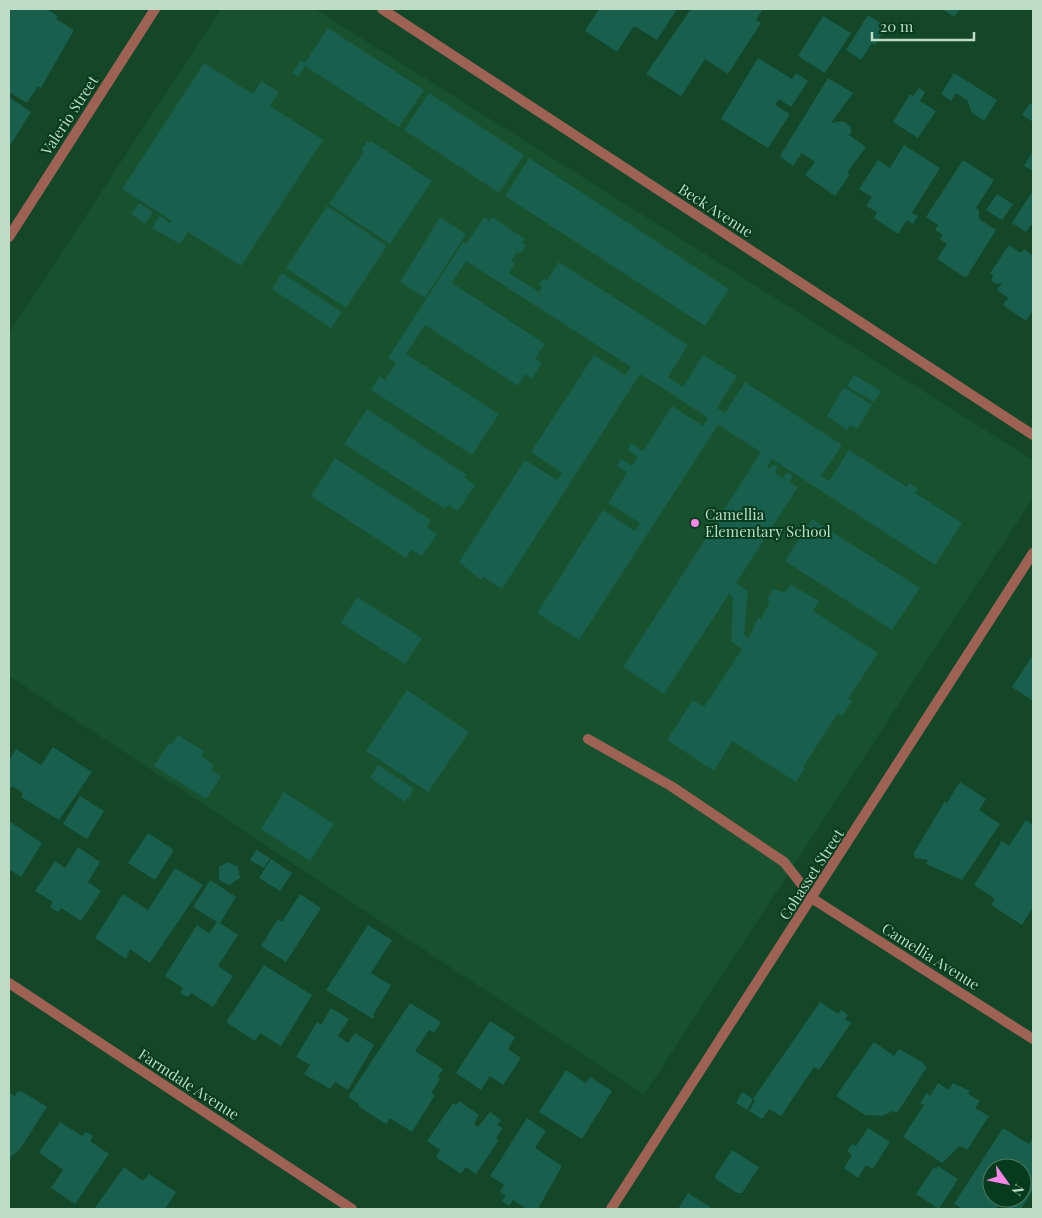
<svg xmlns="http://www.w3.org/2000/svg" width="1042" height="1218" font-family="'Playfair Display',serif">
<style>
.built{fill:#17512e}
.building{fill:#185f4e;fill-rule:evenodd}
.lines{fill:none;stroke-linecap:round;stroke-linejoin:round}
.lane{stroke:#9e6254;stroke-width:10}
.street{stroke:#9e6254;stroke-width:10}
.poi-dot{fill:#fa87e8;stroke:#063b1e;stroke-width:2}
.labels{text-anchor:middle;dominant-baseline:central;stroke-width:4;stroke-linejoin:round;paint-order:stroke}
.street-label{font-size:15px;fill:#bcdcc5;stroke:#063b1e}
.poi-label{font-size:15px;fill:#bcdcc5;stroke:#063b1e;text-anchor:start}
</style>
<rect width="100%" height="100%" fill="#144628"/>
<polygon class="built" points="221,9 315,9 1033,460 1033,498 644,1095 9,676 9,333"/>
<g class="building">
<polygon points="9,9 46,9 58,16 56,19 74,30 41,88 38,86 27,103 9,92"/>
<polygon points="599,9 677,9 657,40 634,26 617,52 585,31"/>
<polygon points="691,9 763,9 756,20 761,23 728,74 705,59 681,96 646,74"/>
<polygon points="942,9 960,9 954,17"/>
<polygon points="868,15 886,27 875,45 872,43 861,60 846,50"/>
<polygon points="823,16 851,33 825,73 798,56"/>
<polygon points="328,28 424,90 399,127 305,66 298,77 292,73 301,60 305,63"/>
<polygon points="758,58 792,79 796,73 808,81 791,107 779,99 775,105 790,114 768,148 721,119"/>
<polygon points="204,63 253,94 261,81 279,92 270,106 323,140 241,266 188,232 180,244 152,228 159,216 170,223 172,221 122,189"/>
<polygon points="954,73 997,100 984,121 972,113 967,100 956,93 951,101 941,94"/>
<polygon points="828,78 853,93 831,123 843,121 850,126 851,133 849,135 866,147 847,173 850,174 835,196 805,175 815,162 802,153 793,166 780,156"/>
<polygon points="919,88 925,92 920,101 936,111 918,138 893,122 910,94 913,96"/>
<polygon points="429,93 524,155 499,193 404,130"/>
<polygon points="9,97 31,112 9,147"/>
<polygon points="1030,103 1033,105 1033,122 1022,115"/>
<polygon points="367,141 370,143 371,141 432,181 390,244 329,204 364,152 361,150"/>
<polygon points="904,145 940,168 912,213 918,216 913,224 907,220 898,234 874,218 877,212 866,206 872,197 859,189 878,160 890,168"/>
<polygon points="1033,151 1033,171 1024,166"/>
<polygon points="529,158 729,289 705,326 505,196"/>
<polygon points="963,160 994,180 976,208 979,210 979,219 996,230 966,278 937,259 947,244 940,239 943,235 935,230 938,225 926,217"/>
<polygon points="1033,190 1033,223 1026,232 1012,223"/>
<polygon points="997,194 1013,204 1002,220 986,210"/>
<polygon points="139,203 153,212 145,224 131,214"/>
<polygon points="327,206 387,246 346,308 286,268"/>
<polygon points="440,217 466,234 425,298 400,282"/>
<polygon points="484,217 489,221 492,217 525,239 522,243 526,246 520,254 517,252 511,261 515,263 509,273 539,292 542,287 539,285 544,278 547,280 559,262 688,345 668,377 683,387 703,355 737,376 717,408 725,413 745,382 842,445 821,476 829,481 849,450 907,487 909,483 918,489 915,493 962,523 935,565 772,459 767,467 769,469 773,465 778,466 775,474 785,479 784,475 789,473 793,476 789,482 798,487 736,583 748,591 744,635 749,638 758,617 762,619 762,616 770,602 767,600 773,589 785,593 790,584 819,601 813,611 878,653 848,699 852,701 842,716 838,713 803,767 805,768 796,782 732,741 714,771 667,740 693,700 704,707 742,649 731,641 733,597 729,594 664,694 623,667 761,452 718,425 579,640 537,613 603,510 635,531 640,523 608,503 627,473 617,466 621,459 632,466 638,457 628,450 631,443 643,451 672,406 703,426 708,418 661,387 640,374 502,589 483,577 481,580 459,562 525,460 557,480 562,473 531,452 594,355 625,375 631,367 466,261 452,283 545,344 535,359 542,363 532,379 525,374 518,386 425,325 406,354 499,414 472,455 371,390 380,376 385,380 396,363 388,358 463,242 466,244"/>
<polygon points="1009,245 1021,253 1024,249 1033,256 1033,310 1026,321 1003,305 1008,298 997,290 1002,283 997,284 991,281 993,275 990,273"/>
<polygon points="282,273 342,312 331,328 272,289"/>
<polygon points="854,375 881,391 874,402 847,386"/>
<polygon points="844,387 872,405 857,429 850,425 847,430 827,416"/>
<polygon points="367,409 467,475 465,478 475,485 458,511 448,505 445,509 344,444"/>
<polygon points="335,458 431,520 427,527 437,534 422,556 411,550 406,558 311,496"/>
<polygon points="812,519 920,588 892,630 785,561"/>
<polygon points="357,597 422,638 405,664 341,623"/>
<polygon points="1033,655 1033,701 1012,687"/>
<polygon points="407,690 469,732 428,792 366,751"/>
<polygon points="178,735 204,751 201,756 214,765 211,770 221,777 206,799 154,766 169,743 172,744"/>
<polygon points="53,747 92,772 59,820 21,797 23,793 12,786 9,791 9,761 16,749 41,765"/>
<polygon points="378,765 413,788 410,798 408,797 405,802 370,778"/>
<polygon points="960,782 986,799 979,810 1000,824 962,880 926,864 928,860 915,858 914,853 945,801 947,803"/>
<polygon points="284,792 334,824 310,861 261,829"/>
<polygon points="80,796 104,811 87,839 63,824"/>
<polygon points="1026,820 1033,825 1033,907 1022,925 991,905 995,899 974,885 1002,841 1009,846"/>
<polygon points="9,821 42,843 21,877 9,869"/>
<polygon points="148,833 174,850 155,880 128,863"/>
<polygon points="78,847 100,862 88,882 101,891 81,921 61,908 58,912 50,907 53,902 35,891 55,861 65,868"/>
<polygon points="256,850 270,858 264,868 250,860"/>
<polygon points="271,859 292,873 280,891 259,878"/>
<polygon points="228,862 238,867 240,878 229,885 219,880 219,867"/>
<polygon points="175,868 203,885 150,963 130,949 126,959 95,938 123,894 148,910"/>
<polygon points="210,880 236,897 220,923 238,935 218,966 233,976 213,1007 191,993 188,997 180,993 183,988 165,976 197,925 209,933 217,922 193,907"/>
<polygon points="300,894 321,908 286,962 261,946 278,919 282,922"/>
<polygon points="368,925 392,940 371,973 391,985 373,1015 375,1016 373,1019 326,990"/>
<polygon points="264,965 312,995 281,1046 260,1033 255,1041 226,1022"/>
<polygon points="820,1002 838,1014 841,1010 848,1015 845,1019 851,1023 819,1070 814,1067 781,1116 769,1109 762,1119 749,1111 755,1101 753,1099"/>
<polygon points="410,1003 441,1022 434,1033 429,1030 415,1051 443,1069 438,1077 440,1079 431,1094 435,1095 412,1132 390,1118 386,1124 358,1106 359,1104 348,1097"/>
<polygon points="331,1008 349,1019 338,1036 348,1043 355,1033 374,1045 348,1090 335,1082 330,1089 304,1074 310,1065 296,1057 317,1022 321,1025"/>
<polygon points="490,1021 515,1037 508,1049 521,1058 503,1085 490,1076 481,1090 456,1073"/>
<polygon points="874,1042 894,1056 899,1049 924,1063 923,1064 927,1067 897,1113 893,1111 882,1116 865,1115 836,1096"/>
<polygon points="566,1070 586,1083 590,1077 612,1091 582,1139 539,1112"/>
<polygon points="938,1083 949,1090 953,1083 970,1091 968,1094 980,1101 975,1108 989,1116 967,1150 960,1146 942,1163 903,1137 924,1105 920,1103 927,1093 930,1096"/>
<polygon points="18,1091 23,1092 47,1107 20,1149 9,1158 9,1092 15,1096"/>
<polygon points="742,1092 753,1099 747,1110 736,1103"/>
<polygon points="459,1101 479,1115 474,1124 478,1127 490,1112 501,1120 497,1125 503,1128 496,1138 499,1140 476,1174 466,1167 461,1174 436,1157 440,1150 427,1141 453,1103 456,1105"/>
<polygon points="527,1118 546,1131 535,1148 562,1166 538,1209 527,1209 513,1200 509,1206 502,1201 506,1196 500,1192 504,1185 490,1176"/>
<polygon points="60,1122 82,1136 86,1132 93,1136 90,1141 109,1154 75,1204 51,1188 63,1170 39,1152"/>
<polygon points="868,1128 890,1142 873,1169 866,1165 858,1178 844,1168 852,1155 847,1151 852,1144 856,1146"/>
<path d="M1003,1128l26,16 4,-7v53l-12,19h-11l-8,-5 -7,5h-32l-9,-5zM992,1168h30v30h-30z"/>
<polygon points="732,1150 759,1167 742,1193 737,1193 716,1179 715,1176"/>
<polygon points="938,1166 958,1179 939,1209 916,1194 934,1167 936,1169"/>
<polygon points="124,1167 140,1179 144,1180 149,1174 176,1192 165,1209 94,1209"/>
<polygon points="688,1193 713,1209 678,1209"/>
</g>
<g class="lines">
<polyline class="lane" points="588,739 671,786 784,862 813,899"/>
<g class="street">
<polyline points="382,9 1033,435"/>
<polyline points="9,237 155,9"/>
<polyline points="813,899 1033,1039"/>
<polyline points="9,983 352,1209"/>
<polyline points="611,1209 1033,553"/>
</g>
</g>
<circle class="poi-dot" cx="695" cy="523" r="5"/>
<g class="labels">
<g class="street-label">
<text transform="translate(69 115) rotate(-57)">Valerio Street</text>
<text transform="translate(716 210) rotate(33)">Beck Avenue</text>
<text transform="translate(811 874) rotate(-57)">Cohasset Street</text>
<text transform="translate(931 956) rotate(32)">Camellia Avenue</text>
<text transform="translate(189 1084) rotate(33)">Farmdale Avenue</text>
</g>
<g class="poi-label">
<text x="705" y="514">Camellia<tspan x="705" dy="17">Elementary School</tspan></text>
</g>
</g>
<rect width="1042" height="1218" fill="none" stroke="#bcdcc5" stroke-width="20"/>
<g transform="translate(1007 1183) rotate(123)"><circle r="24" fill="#063b1e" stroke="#4f7b61"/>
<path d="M0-4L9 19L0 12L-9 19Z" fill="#fa87e8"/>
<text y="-8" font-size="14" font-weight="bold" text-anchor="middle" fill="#bcdcc5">N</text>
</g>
<path d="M872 32v8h102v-8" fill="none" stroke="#bcdcc5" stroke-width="2.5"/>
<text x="880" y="32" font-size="15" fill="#bcdcc5" stroke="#063b1e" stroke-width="4" paint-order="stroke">20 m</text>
</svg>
